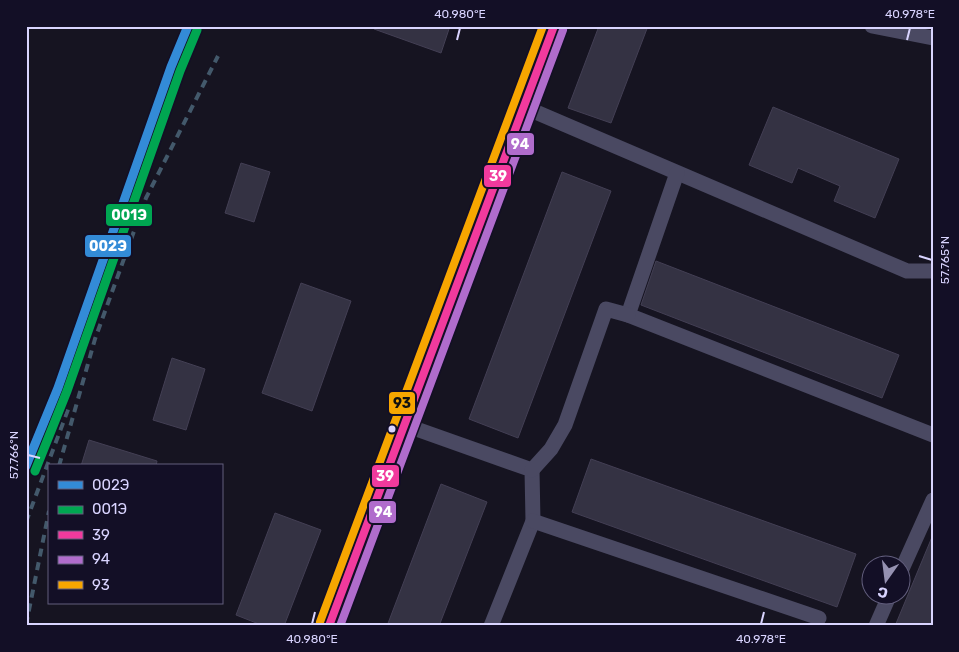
<svg xmlns="http://www.w3.org/2000/svg" width="959" height="652" font-family="Rubik,sans-serif">
<style>
.building{fill:#343243;stroke:#433f54}
.lines{fill:none;stroke-linecap:round;stroke-linejoin:round}
.lane{stroke:#4a4962;stroke-width:15}
.secondary{stroke:#575674;stroke-width:28}
.rail{stroke:#43596b;stroke-width:4;stroke-dasharray:8 6;stroke-linecap:butt}
.bus-1-casing{stroke:#130f26;stroke-width:11}
.bus-2-casing{stroke:#130f26;stroke-width:11}
.bus-3-casing{stroke:#130f26;stroke-width:11}
.bus-1{stroke:#f13a9d;stroke-width:8}
.bus-2{stroke:#b06ccc;stroke-width:8}
.bus-3{stroke:#f7a600;stroke-width:8}
.rail-1-casing{stroke:#130f26;stroke-width:12}
.rail-2-casing{stroke:#130f26;stroke-width:12}
.rail-1{stroke:#338bd7;stroke-width:9}
.rail-2{stroke:#00a651;stroke-width:9}
.ticks{fill:none;stroke:#d9d4ff;stroke-width:2}
.bus-dot{fill:#d9d4ff;stroke:#130f26;stroke-width:2}
.line-badge{stroke:#130f26;stroke-width:2}
.badge-label{font-size:14px;text-anchor:middle;font-weight:bold;fill:#fff}
.pale-badge-label{font-size:14px;text-anchor:middle;font-weight:bold;fill:#111}
.neatline{fill:none;stroke:#d9d4ff;stroke-width:2}
.ticks-label{font-size:12px;text-anchor:middle;fill:#d9d4ff}
</style>
<rect width="100%" height="100%" fill="#161421"/>
<g class="building">
<polygon points="375,26 450,26 441,53 374,29"/>
<polygon points="599,26 648,26 611,123 568,108"/>
<polygon points="773,107 899,159 875,218 834,201 840,186 798,168 792,183 749,165"/>
<polygon points="241,163 270,172 254,222 225,213"/>
<polygon points="562,172 611,191 518,438 469,419"/>
<polygon points="656,261 899,355 882,398 641,305"/>
<polygon points="301,283 351,301 312,411 262,393"/>
<polygon points="172,358 205,369 186,430 153,420"/>
<polygon points="89,440 157,461 156,466 81,466"/>
<polygon points="591,459 856,554 837,607 572,512"/>
<polygon points="441,484 487,502 439,626 387,626"/>
<polygon points="275,513 321,530 284,626 264,626 236,615"/>
<polygon points="932,537 933,626 895,626"/>
</g>
<g class="lines">
<g class="lane">
<polyline points="872,26 933,38"/>
<polyline points="524,107 907,271 933,271"/>
<polyline points="677,173 628,315 933,435"/>
<polyline points="405,425 532,470 533,521 491,626"/>
<polyline points="532,470 551,449 565,425 606,309 628,315"/>
<polyline points="533,521 819,618"/>
<polyline points="902,569 933,500"/>
<polyline points="876,626 890,594"/>
</g>
<polyline class="secondary" points="329,626 554,26"/>
<g class="rail">
<polyline points="123,243 171,67"/>
<polyline points="59,466 95,339 146,198 218,56"/>
<polyline points="26,522 69,407"/>
<polyline points="26,625 49,511"/>
</g>
<g class="bus-1-casing">
<polyline id="bus-1" points="329,626 554,26"/>
</g>
<g class="bus-2-casing">
<polyline id="bus-2" points="340,626 563,30"/>
</g>
<g class="bus-3-casing">
<polyline id="bus-3" points="320,622 543,26"/>
</g>
<use href="#bus-1" class="bus-1"/>
<use href="#bus-2" class="bus-2"/>
<use href="#bus-3" class="bus-3"/>
<g class="rail-1-casing">
<polyline id="rail-1" points="26,466 58,388 171,67 188,26"/>
</g>
<g class="rail-2-casing">
<polyline id="rail-2" points="35,471 67,391 180,71 197,30"/>
</g>
<use href="#rail-1" class="rail-1"/>
<use href="#rail-2" class="rail-2"/>
</g>
<path class="ticks" d="M457,40l3,-12M907,40l3,-12M919,256l13,4M28,455l12,3M312,624l3,-12M761,624l3,-12"/>
<circle class="bus-dot" cx="392" cy="429" r="4.5"/>
<g class="line-badge">
<rect x="506" y="132" width="29" height="24" rx="5" fill="#b06ccc"/>
<rect x="483" y="164" width="29" height="24" rx="5" fill="#f13a9d"/>
<rect x="105" y="203" width="48" height="24" rx="5" fill="#00a651"/>
<rect x="84" y="234" width="48" height="24" rx="5" fill="#338bd7"/>
<rect x="388" y="391" width="28" height="24" rx="5" fill="#f7a600"/>
<rect x="371" y="464" width="29" height="24" rx="5" fill="#f13a9d"/>
<rect x="368" y="500" width="29" height="24" rx="5" fill="#b06ccc"/>
</g>
<g class="badge-label">
<text x="520" y="149">94</text>
<text x="498" y="181">39</text>
<text x="129" y="220">001Э</text>
<text x="108" y="251">002Э</text>
<text x="385" y="481">39</text>
<text x="383" y="517">94</text>
</g>
<g class="pale-badge-label">
<text x="402" y="408">93</text>
</g>
<rect width="959" height="652" fill="none" stroke="#130f26" stroke-width="55"/>
<rect x="48" y="464" width="175" height="140" fill="#130f26" stroke="#625e7d"/>
<rect x="58" y="481" width="25" height="8" fill="#338bd7" stroke="#625e7d"/>
<text x="92" y="490" font-size="15" fill="#d9d4ff">002Э</text>
<rect x="58" y="506" width="25" height="8" fill="#00a651" stroke="#625e7d"/>
<text x="92" y="514" font-size="15" fill="#d9d4ff">001Э</text>
<rect x="58" y="531" width="25" height="8" fill="#f13a9d" stroke="#625e7d"/>
<text x="92" y="540" font-size="15" fill="#d9d4ff">39</text>
<rect x="58" y="556" width="25" height="8" fill="#b06ccc" stroke="#625e7d"/>
<text x="92" y="564" font-size="15" fill="#d9d4ff">94</text>
<rect x="58" y="581" width="25" height="8" fill="#f7a600" stroke="#625e7d"/>
<text x="92" y="590" font-size="15" fill="#d9d4ff">93</text>
<g transform="translate(886 580) rotate(194)"><circle r="24" fill="#130f26" stroke="#625e7d"/>
<path d="M0-4L9 19L0 12L-9 19Z" fill="#9591b1"/>
<text y="-8" font-size="14" font-weight="bold" text-anchor="middle" fill="#d9d4ff">С</text>
</g>
<rect x="28" y="28" width="904" height="596" class="neatline"/>
<g class="ticks-label">
<text x="460" y="18">40.980°E</text>
<text x="910" y="18">40.978°E</text>
<text transform="translate(945 260) rotate(-90)" y="4">57.765°N</text>
<text transform="translate(14 455) rotate(-90)" y="4">57.766°N</text>
<text x="312" y="643">40.980°E</text>
<text x="761" y="643">40.978°E</text>
</g>
</svg>
